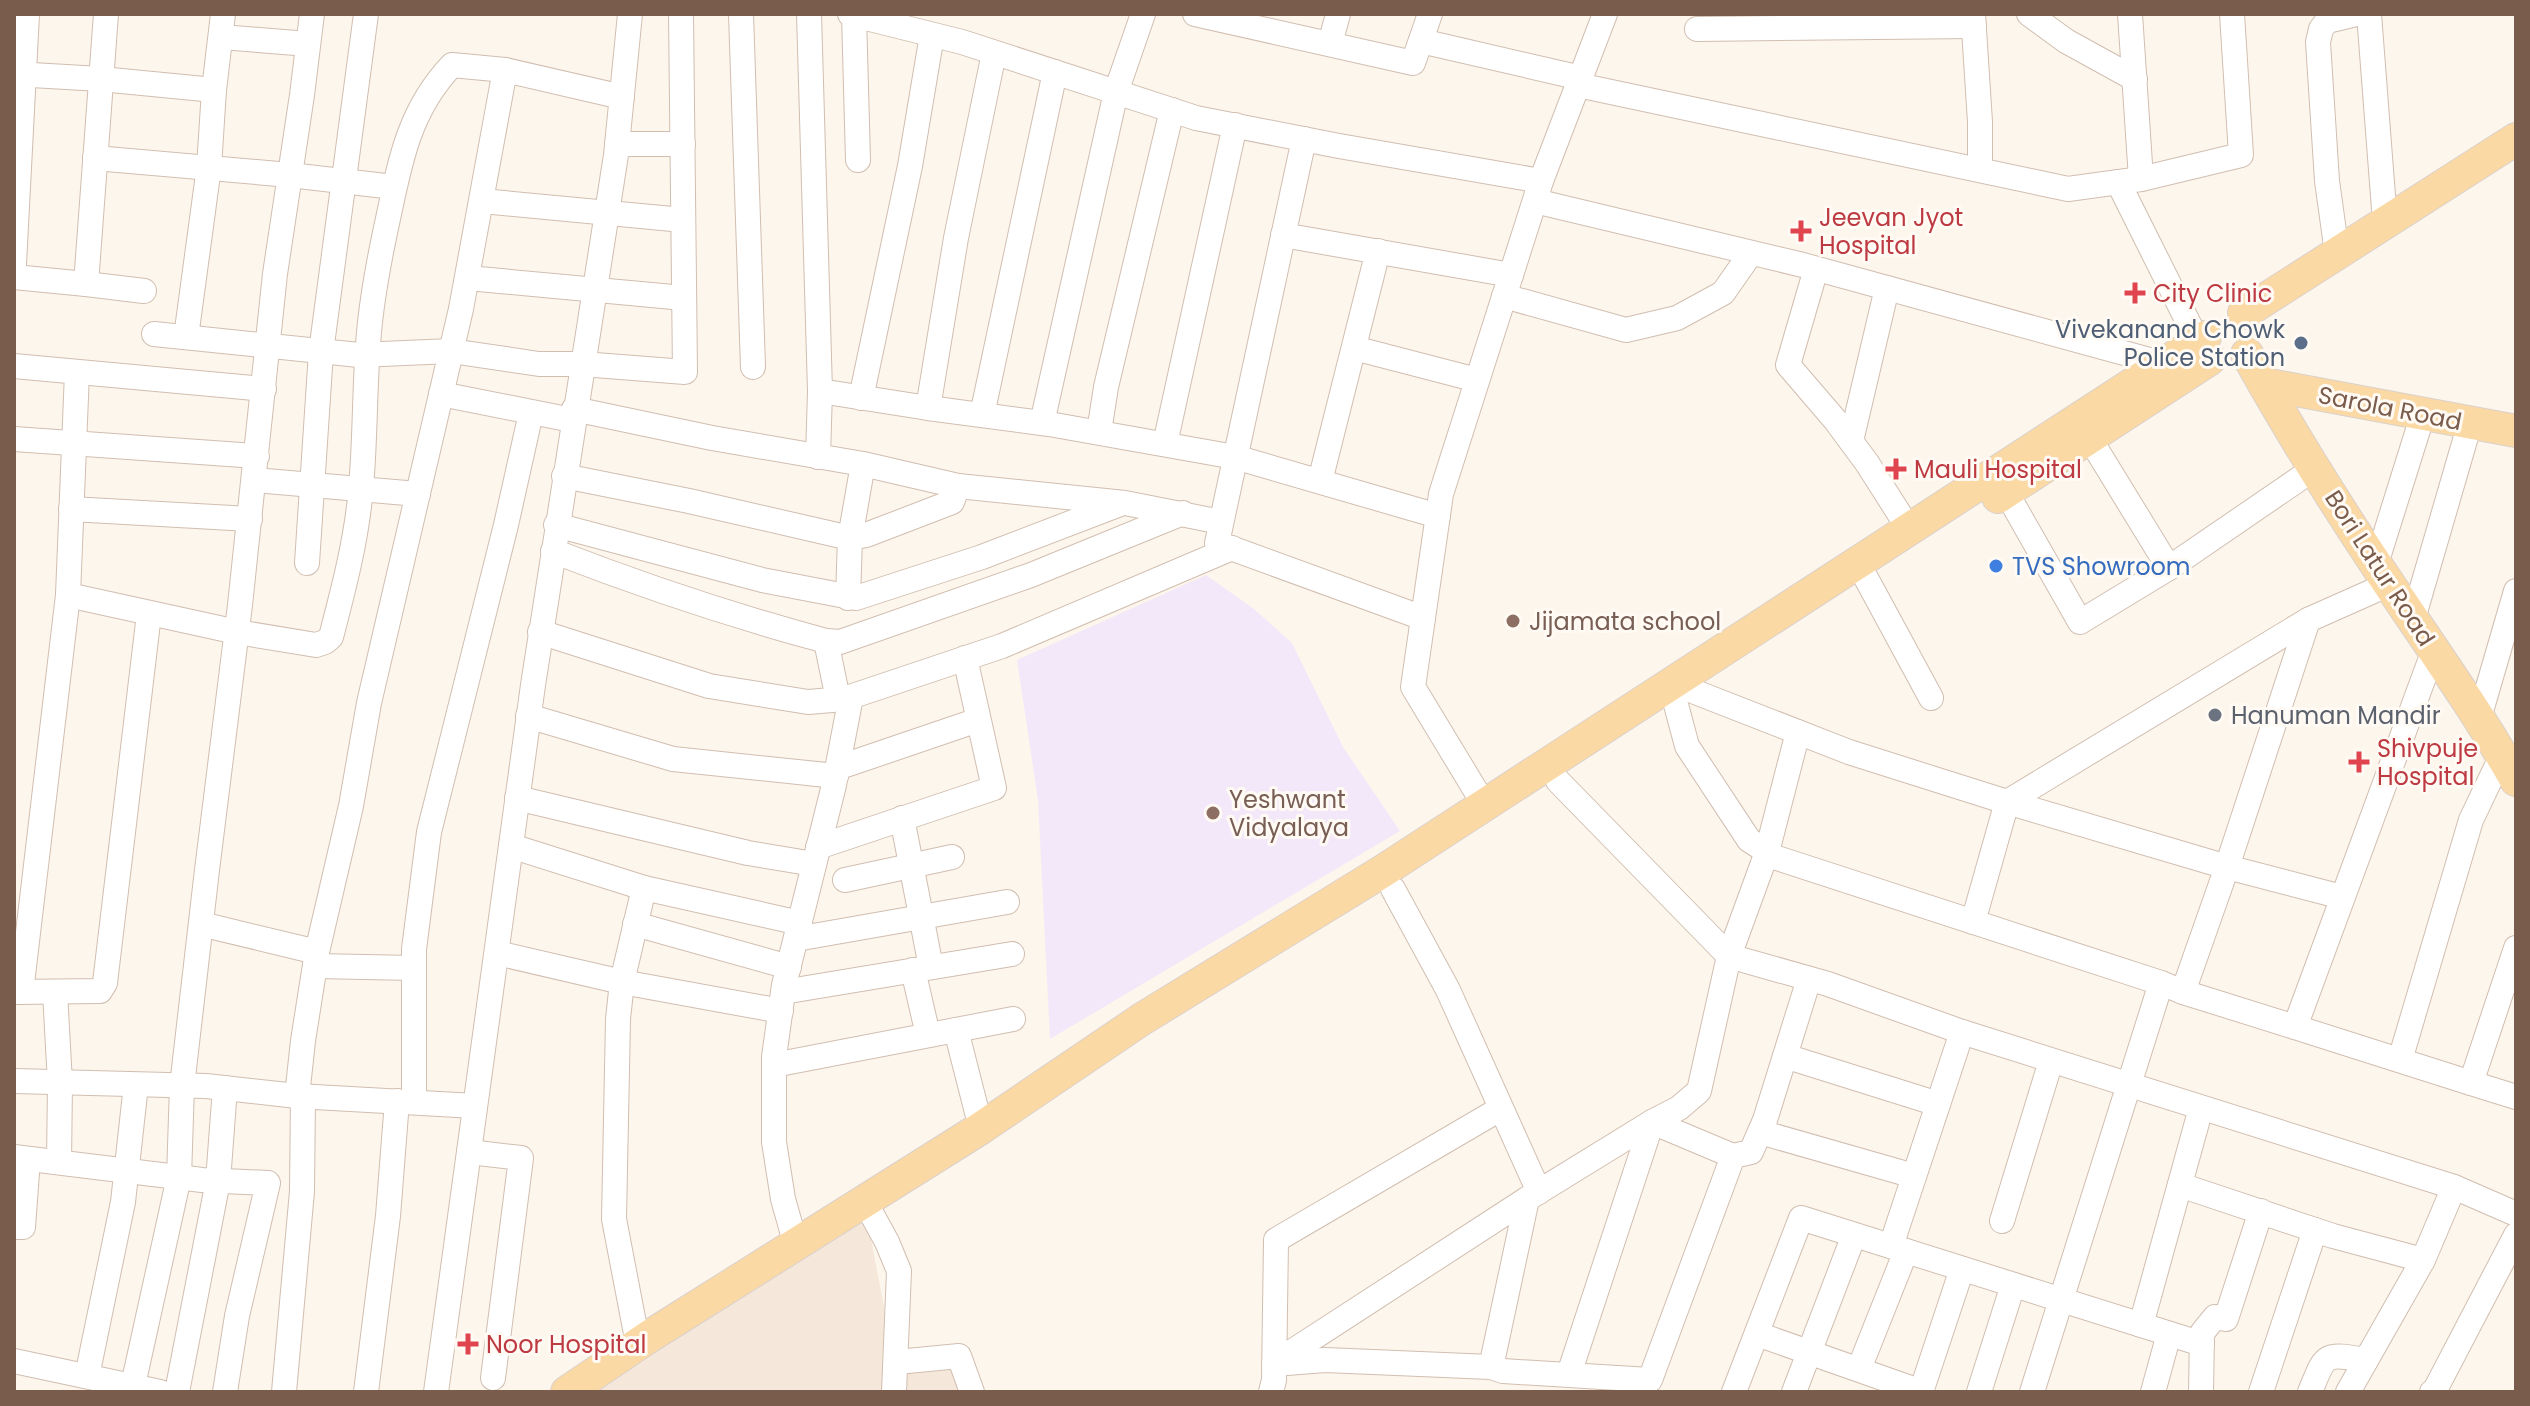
<svg xmlns="http://www.w3.org/2000/svg" width="2530" height="1406" font-family="Poppins,sans-serif">
<style>
.residential{fill:#f5e8da}
.education{fill:#f3e8fa}
.lines{fill:none;stroke-linecap:round;stroke-linejoin:round}
.minor-casing{stroke:#d1beb0;stroke-width:26}
.major-casing{stroke:#dad1cd;stroke-width:34}
.minor{stroke:#fff;stroke-width:24}
.major{stroke:#fbd9a5;stroke-width:32}
.health-dot{fill:#e0444e;stroke:#fffaf3;stroke-width:3}
.service-dot{fill:#5c6f8a;stroke:#fffaf3;stroke-width:3}
.shop-dot{fill:#3f7fe0;stroke:#fffaf3;stroke-width:3}
.education-dot{fill:#8d6e63;stroke:#fffaf3;stroke-width:3}
.worship-dot{fill:#6b7280;stroke:#fffaf3;stroke-width:3}
.labels{text-anchor:middle;dominant-baseline:central;stroke-width:6;stroke-linejoin:round;paint-order:stroke}
.health-label{font-size:24px;fill:#be3a42;stroke:#fffaf3;text-anchor:start}
.service-label{font-size:24px;fill:#4e5e75;stroke:#fffaf3;text-anchor:end}
.street-label{font-size:24px;fill:#7a5c4d;stroke:#fffaf3}
.shop-label{font-size:24px;fill:#366cbe;stroke:#fffaf3;text-anchor:start}
.education-label{font-size:24px;fill:#785e54;stroke:#fffaf3;text-anchor:start}
.worship-label{font-size:24px;fill:#5b616d;stroke:#fffaf3;text-anchor:start}
</style>
<rect width="100%" height="100%" fill="#fdf6ec"/>
<polygon class="residential" points="864,1202 895,1365 957,1359 969,1392 568,1392"/>
<polygon class="education" points="1206,575 1254,609 1292,643 1343,747 1400,831 1050,1039 1038,800 1017,660"/>
<g class="lines">
<g class="minor-casing">
<g id="minor">
<polyline points="741,14 753,367"/>
<polyline points="809,14 820,391 818,457"/>
<polyline points="850,14 962,42 1196,118 1339,146 1541,181"/>
<polyline points="1195,14 1413,63 1430,14"/>
<polyline points="1973,14 1980,122 1980,169"/>
<polyline points="2029,14 2066,41 2135,79"/>
<polyline points="2130,14 2141,179 2241,155 2232,14"/>
<polyline points="2369,14 2385,222"/>
<polyline points="854,15 858,160"/>
<polyline points="1697,29 1974,26"/>
<polyline points="221,37 308,44"/>
<polyline points="1421,41 1581,78"/>
<polyline points="1330,44 1338,14"/>
<polyline points="14,74 101,79 214,90"/>
<polyline points="1578,85 2068,189 2141,179"/>
<polyline points="1304,139 1217,543 1423,618"/>
<polyline points="617,144 683,144"/>
<polyline points="95,158 290,175 394,187"/>
<polyline points="2118,182 2198,342"/>
<polyline points="482,201 683,220"/>
<polyline points="1535,201 1803,265 2164,364"/>
<polyline points="1283,235 1511,275"/>
<polyline points="2337,253 2327,181 2318,42 2321,29 2327,21 2356,14"/>
<polyline points="14,264 27,14"/>
<polyline points="1816,269 1788,365 1836,421 1867,463 1909,529"/>
<polyline points="14,277 86,284 106,14"/>
<polyline points="468,278 684,298"/>
<polyline points="86,284 144,291"/>
<polyline points="1504,296 1626,330 1677,318 1723,293 1751,253"/>
<polyline points="154,334 359,355 451,351 539,364 582,364 685,372 681,14"/>
<polyline points="186,337 209,167 214,90 223,14"/>
<polyline points="1354,348 1477,380"/>
<polyline points="14,366 264,389"/>
<polyline points="820,391 928,408 1049,424 1235,457 1438,516"/>
<polyline points="441,394 572,420"/>
<polyline points="861,398 910,166 932,35"/>
<polyline points="928,408 956,238 994,53"/>
<polyline points="574,409 712,438 863,464 958,486 1125,503 1221,522"/>
<polyline points="982,415 1055,72"/>
<polyline points="1042,423 1116,92 1143,14"/>
<polyline points="1099,432 1106,387 1172,110"/>
<polyline points="14,439 257,456"/>
<polyline points="2090,439 2169,568 2315,468"/>
<polyline points="1851,441 1887,288"/>
<polyline points="1165,444 1235,125"/>
<polyline points="564,476 689,501 850,538 866,535 952,502 958,486"/>
<polyline points="254,480 418,494"/>
<polyline points="1320,481 1378,251"/>
<polyline points="2006,492 2080,622 2169,568"/>
<polyline points="71,509 250,519"/>
<polyline points="556,525 762,580 856,598 982,557 1120,504"/>
<path d="M553,551c90,35 180,65 273,90l14,1 191,-67 152,-62"/>
<polyline points="307,563 321,352 366,14"/>
<polyline points="2376,564 2423,414"/>
<polyline points="1866,578 1931,698"/>
<path d="M68,595l169,37 79,13 9,-3 6,-5c13,-50 26,-99 30,-150 5,-55 3,-110 9,-165 4,-36 11,-72 19,-108 12,-58 22,-106 63,-149l53,5"/>
<polyline points="848,598 850,538 863,464"/>
<polyline points="2413,619 2470,423"/>
<polyline points="540,632 709,686 808,702 844,699 1002,646 1232,548"/>
<polyline points="826,641 838,699"/>
<polyline points="1690,690 1849,752 2007,802 2308,620 2389,584"/>
<polyline points="1675,701 1687,746 1749,840 1777,858 2161,983 2183,992 2295,1027 2434,650"/>
<polyline points="528,716 673,759 836,776"/>
<polyline points="2479,718 2516,591"/>
<polyline points="837,768 978,720"/>
<polyline points="1558,781 1729,956 1828,984 1962,1032 2454,1187 2516,1214"/>
<polyline points="517,798 748,853 814,864"/>
<polyline points="1485,806 1413,687 1441,494 1541,181 1605,14"/>
<polyline points="902,818 931,967"/>
<polyline points="511,846 644,888 800,923"/>
<polyline points="818,847 994,788 965,658"/>
<polyline points="845,880 952,857"/>
<polyline points="1393,889 1448,990 1539,1192"/>
<polyline points="1973,922 2007,802 2227,867 2308,620"/>
<polyline points="201,924 317,952"/>
<polyline points="635,924 789,967"/>
<polyline points="796,939 1007,902"/>
<polyline points="497,953 622,982 781,1011"/>
<polyline points="315,966 414,968"/>
<polyline points="913,970 928,1035"/>
<polyline points="14,992 100,991 105,983 149,614"/>
<polyline points="21,992 68,595 77,372"/>
<polyline points="55,992 60,1083 59,1162"/>
<polyline points="783,992 1012,954"/>
<polyline points="2183,992 2227,867 2342,897"/>
<polyline points="2295,1027 2471,1083 2516,948"/>
<polyline points="956,1030 981,1128"/>
<polyline points="1785,1056 1938,1104"/>
<polyline points="2400,1060 2471,820 2502,755"/>
<polyline points="774,1065 1013,1019"/>
<polyline points="14,1081 206,1086 297,1096 475,1106"/>
<polyline points="2471,1083 2516,1097"/>
<polyline points="297,1096 303,1041 317,952 351,806 369,703 461,309 505,70 622,97"/>
<polyline points="414,1102 414,949 429,832 506,525 531,413"/>
<polyline points="1760,1132 1914,1176"/>
<polyline points="469,1152 521,1158 493,1378"/>
<polyline points="1733,1156 1751,1152 1765,1120 1809,979"/>
<polyline points="14,1157 202,1180 268,1183 237,1316 225,1392"/>
<polyline points="2180,1185 2333,1236 2423,1260"/>
<polyline points="864,1200 887,1242 899,1271 894,1392"/>
<polyline points="2002,1221 2051,1061"/>
<polyline points="14,1227 23,1227 28,1159"/>
<polyline points="796,1245 783,1199 774,1142 774,1057 784,985 834,785 851,697"/>
<polyline points="1891,1246 1962,1032"/>
<polyline points="2141,1325 2201,1108"/>
<polyline points="1757,1334 1922,1392"/>
<polyline points="638,1344 614,1219 618,1019 622,982 644,888"/>
<polyline points="14,1361 160,1392"/>
<polyline points="897,1362 959,1356 972,1392"/>
<polyline points="1276,1362 1527,1199 1652,1122"/>
<polyline points="1274,1364 1325,1360 1491,1367 1503,1371 1650,1380 1733,1156 1652,1122 1679,1108 1699,1091 1729,956 1767,852 1798,732"/>
<polyline points="1491,1367 1527,1199"/>
<polyline points="1859,1369 1906,1251"/>
<polyline points="1569,1374 1652,1122"/>
<polyline points="87,1376 123,1202 136,1085"/>
<polyline points="133,1385 179,1177 182,1086 207,870 240,605 275,274 302,95 312,14"/>
<polyline points="177,1392 218,1181 225,1088"/>
<polyline points="284,1392 302,1191 303,1096"/>
<polyline points="366,1392 388,1216 397,1101"/>
<polyline points="436,1392 533,685 616,155 630,14"/>
<polyline points="1271,1392 1274,1380 1276,1240 1500,1109"/>
<polyline points="1734,1392 1801,1218 2202,1344"/>
<polyline points="1794,1392 1854,1235"/>
<polyline points="1921,1392 1962,1269"/>
<polyline points="1979,1392 2013,1285"/>
<polyline points="2032,1392 2161,983"/>
<polyline points="2153,1392 2169,1334"/>
<polyline points="2201,1392 2202,1333 2215,1317 2226,1319 2261,1211"/>
<polyline points="2261,1392 2315,1230"/>
<path d="M2310,1392c16,-39 13,-39 56,-32"/>
<polyline points="2348,1392 2423,1260 2454,1187"/>
<polyline points="2432,1392 2435,1390 2516,1235"/>
</g>
</g>
<g class="major-casing">
<g id="major">
<polyline points="2244,313 2516,139"/>
<path d="M2247,354c40,72 84,143 130,212 47,71 97,140 139,214"/>
<polyline points="2264,384 2516,431"/>
<polyline points="1998,497 2210,359"/>
<polyline points="567,1392 650,1336 981,1128 1142,1019 1383,871 2205,337"/>
</g>
</g>
<use href="#minor" class="minor"/>
<use href="#major" class="major"/>
</g>
<g class="health-dot">
<path d="M1797 219h8v8h8v8h-8v8h-8v-8h-8v-8h8z"/>
<path d="M2131 281h8v8h8v8h-8v8h-8v-8h-8v-8h8z"/>
<path d="M1892 457h8v8h8v8h-8v8h-8v-8h-8v-8h8z"/>
<path d="M2355 750h8v8h8v8h-8v8h-8v-8h-8v-8h8z"/>
<path d="M464 1332h8v8h8v8h-8v8h-8v-8h-8v-8h8z"/>
</g>
<circle class="service-dot" cx="2301" cy="343" r="8"/>
<circle class="shop-dot" cx="1996" cy="566" r="8"/>
<g class="education-dot">
<circle cx="1513" cy="621" r="8"/>
<circle cx="1213" cy="813" r="8"/>
</g>
<circle class="worship-dot" cx="2215" cy="715" r="8"/>
<g class="labels">
<g class="health-label">
<text x="1819" y="217">Jeevan Jyot<tspan x="1819" dy="28">Hospital</tspan></text>
<text x="2153" y="293">City Clinic</text>
<text x="1914" y="469">Mauli Hospital</text>
<text x="2377" y="748">Shivpuje<tspan x="2377" dy="28">Hospital</tspan></text>
<text x="486" y="1344">Noor Hospital</text>
</g>
<g class="service-label">
<text x="2285" y="329">Vivekanand Chowk<tspan x="2285" dy="28">Police Station</tspan></text>
</g>
<g class="street-label">
<text transform="translate(2390 408) rotate(11)">Sarola Road</text>
<text transform="translate(2380 568) rotate(57)">Bori Latur Road</text>
</g>
<g class="shop-label">
<text x="2012" y="566">TVS Showroom</text>
</g>
<g class="education-label">
<text x="1529" y="621">Jijamata school</text>
<text x="1229" y="799">Yeshwant<tspan x="1229" dy="28">Vidyalaya</tspan></text>
</g>
<g class="worship-label">
<text x="2231" y="715">Hanuman Mandir</text>
</g>
</g>
<rect width="2530" height="1406" fill="none" stroke="#7a5c4d" stroke-width="32"/>
</svg>
